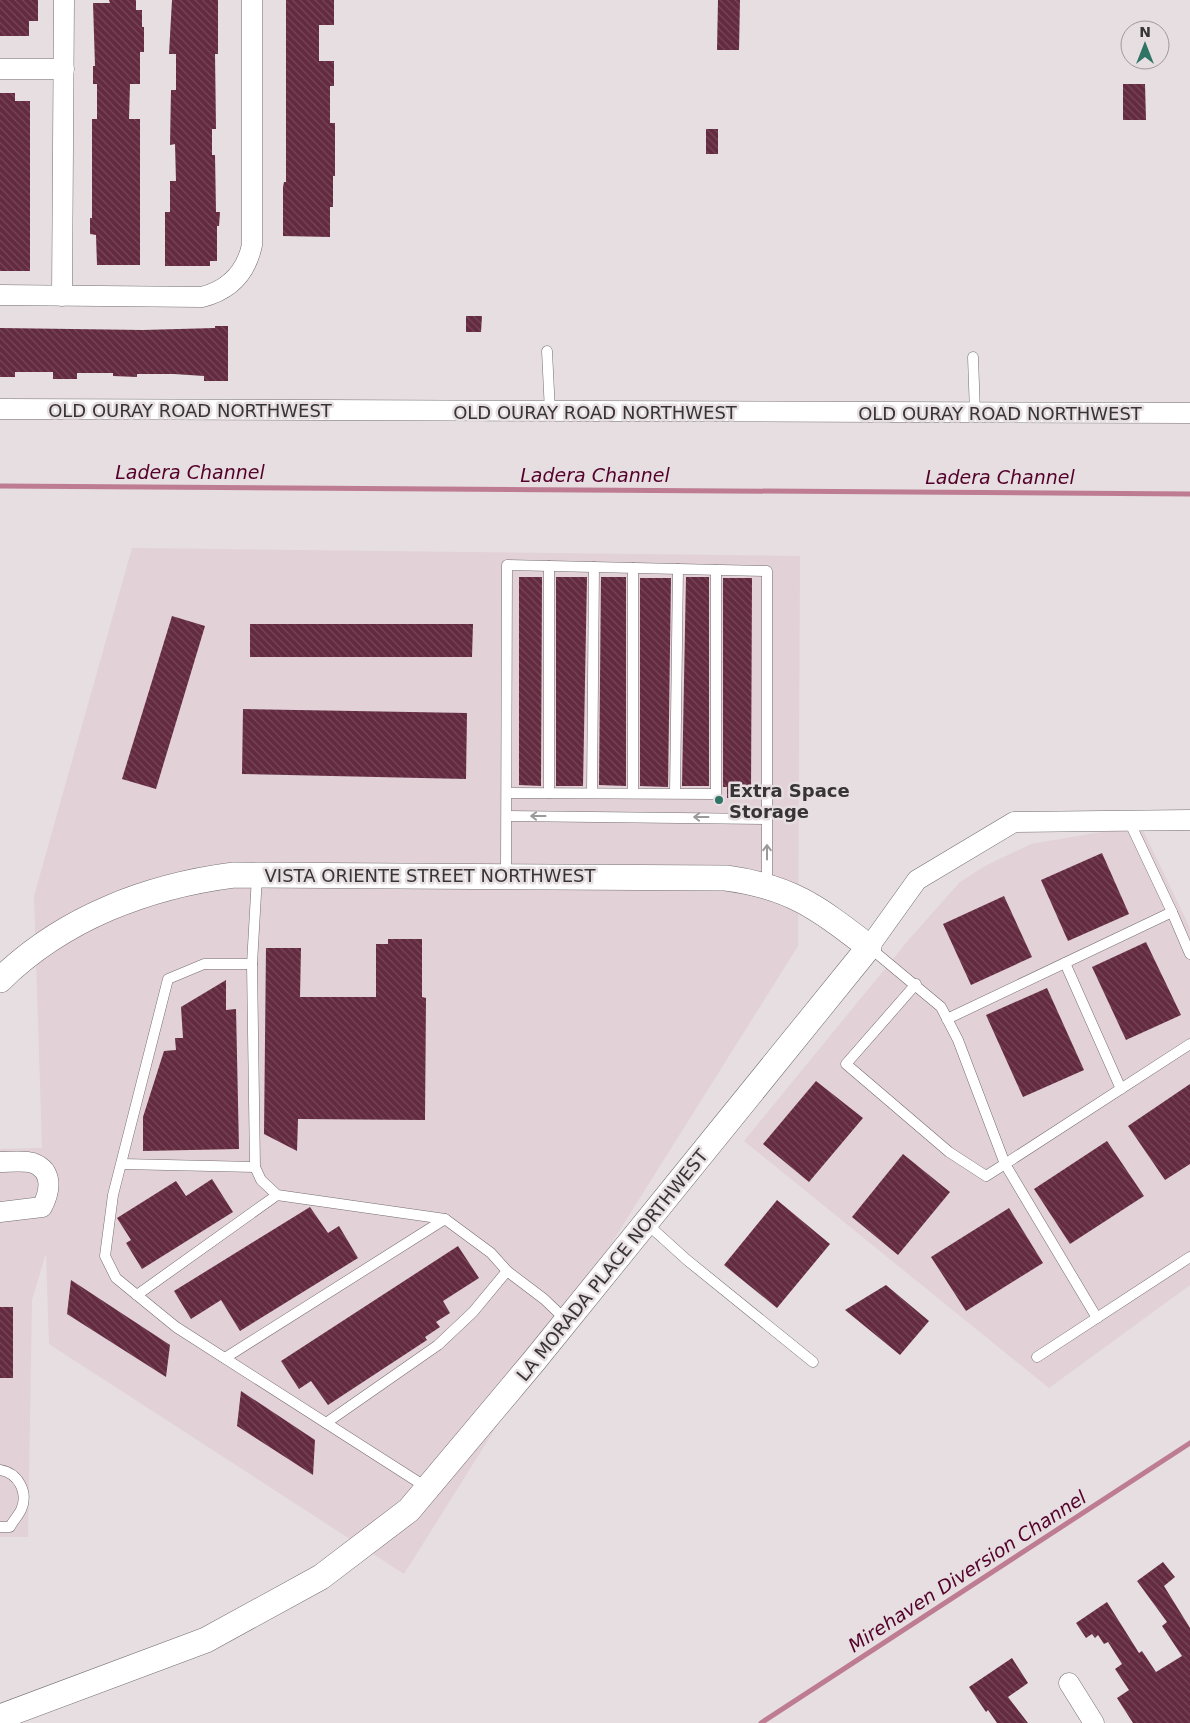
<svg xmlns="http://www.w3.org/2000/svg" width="1190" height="1723" font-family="'DejaVu Sans',sans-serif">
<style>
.built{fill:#e2d1d6}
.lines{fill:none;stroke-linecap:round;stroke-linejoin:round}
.stream{stroke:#be7c92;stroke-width:5}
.building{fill:url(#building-back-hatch)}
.service-casing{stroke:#756e70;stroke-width:11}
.minor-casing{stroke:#756e70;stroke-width:21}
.tertiary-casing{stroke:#756e70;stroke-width:26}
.service{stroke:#fff;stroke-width:10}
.minor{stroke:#fff;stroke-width:20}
.tertiary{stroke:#fff;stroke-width:25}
.oneway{stroke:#9b9a9a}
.poi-dot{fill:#307466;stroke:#e6dee0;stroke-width:2}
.labels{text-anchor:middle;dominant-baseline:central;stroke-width:5;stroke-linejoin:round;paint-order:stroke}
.street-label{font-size:18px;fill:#373435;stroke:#e6dee0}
.poi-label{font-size:18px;font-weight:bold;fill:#373435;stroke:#e6dee0;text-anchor:start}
.water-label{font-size:19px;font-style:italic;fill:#54022b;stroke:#e6dee0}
</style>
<defs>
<pattern id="building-back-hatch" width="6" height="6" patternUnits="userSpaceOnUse" patternTransform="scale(1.25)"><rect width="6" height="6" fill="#632a40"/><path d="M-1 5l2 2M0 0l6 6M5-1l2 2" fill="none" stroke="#76485a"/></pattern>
</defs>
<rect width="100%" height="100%" fill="#e6dee0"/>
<g class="built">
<polygon points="132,548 800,556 798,946 404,1574 49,1344 46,1253 32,1300 28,1537 0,1537 0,1149 42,1148 34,896"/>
<polygon points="1142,828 1190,928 1190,1285 1049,1388 744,1141 911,937 960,882 985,866 1031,844 1095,833"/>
</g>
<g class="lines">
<g class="stream">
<polyline points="0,486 1190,494"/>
<polyline points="761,1723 1190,1443"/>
</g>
</g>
<g class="building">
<polygon points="0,0 38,0 38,21 29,21 29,36 0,36"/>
<polygon points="109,0 136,0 136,10 142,10 142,27 144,27 144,52 140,52 140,84 130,84 129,119 140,119 140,265 97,265 96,235 90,234 90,218 92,218 92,119 97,119 97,84 93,84 93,66 95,66 93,3 110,3"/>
<polygon points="172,0 218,0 218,54 215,54 216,129 212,129 212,155 215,155 216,212 220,212 219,226 217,226 217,261 210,261 210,266 165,266 165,212 170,212 170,181 176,181 175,144 170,145 171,90 176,90 176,54 169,54"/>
<polygon points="286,0 334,0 334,25 319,25 319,61 334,61 334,86 330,86 330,123 335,123 335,176 333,176 333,207 330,207 330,237 283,236 283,187 284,182 286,182"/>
<polygon points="718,0 740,0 739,50 717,50"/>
<polygon points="1123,84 1145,84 1146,120 1123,120"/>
<polygon points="0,93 15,93 15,101 30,101 30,271 0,271"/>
<rect x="706" y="129" width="12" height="25"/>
<polygon points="466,316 482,316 481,332 466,332"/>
<polygon points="215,326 228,326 228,381 204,381 204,376 174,374 137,374 137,377 113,376 113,373 77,373 77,379 53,379 53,372 15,372 15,377 0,377 0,328 143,330 215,328"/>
<polygon points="519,577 542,577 541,786 519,785"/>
<polygon points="556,577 587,577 583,786 556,786"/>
<polygon points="601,577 626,577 626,786 599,785"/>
<polygon points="686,577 709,577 709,786 682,786"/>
<polygon points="640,578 671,578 668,787 640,786"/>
<polygon points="723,578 752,578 751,798 727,798 727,787 723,787"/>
<polygon points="172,616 205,626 156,789 122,779"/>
<polygon points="250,624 473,624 472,657 250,657"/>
<polygon points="243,709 467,713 466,779 242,774"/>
<polygon points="1102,853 1129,914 1068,941 1041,880"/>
<polygon points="1004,896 1032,957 971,985 943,924"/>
<polygon points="388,939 422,939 422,997 426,998 425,1120 298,1119 297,1151 264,1134 266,948 301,948 300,997 376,997 376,944 388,944"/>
<polygon points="1146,942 1181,1015 1126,1040 1092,967"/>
<polygon points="226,980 226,1010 236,1009 239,1149 143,1151 143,1117 164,1051 176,1050 175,1038 183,1038 181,1007"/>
<polygon points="1047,988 1084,1070 1023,1097 986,1015"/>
<polygon points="816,1081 863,1118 809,1182 763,1144"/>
<polygon points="1190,1084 1190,1164 1165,1180 1128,1126"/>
<polygon points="1107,1141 1144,1196 1070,1244 1034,1189"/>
<polygon points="903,1154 950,1192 898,1255 852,1217"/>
<polygon points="212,1179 233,1212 142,1269 126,1243 131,1240 117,1218 176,1181 186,1196"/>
<polygon points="777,1200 830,1244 777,1308 724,1265"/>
<polygon points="310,1207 328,1233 339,1226 358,1258 240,1331 221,1300 191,1319 174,1291"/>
<polygon points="1009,1208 1043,1263 966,1311 931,1257"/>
<polygon points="458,1246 479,1278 443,1301 450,1313 436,1322 440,1327 425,1337 427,1340 328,1405 311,1381 299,1389 281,1361"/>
<polygon points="71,1280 170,1345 166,1377 67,1314"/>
<polygon points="886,1285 929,1321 900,1355 845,1310"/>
<rect x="0" y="1307" width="13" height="71"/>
<polygon points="241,1391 315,1440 313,1475 237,1426"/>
<polygon points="1163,1562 1175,1577 1164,1586 1190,1628 1190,1723 1133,1723 1117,1698 1129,1690 1115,1669 1122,1664 1108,1642 1104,1644 1098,1635 1095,1638 1092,1634 1086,1638 1076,1623 1107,1602 1139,1653 1142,1651 1156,1672 1182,1656 1162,1626 1167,1622 1137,1581"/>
<polygon points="1012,1658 1028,1683 1008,1697 1028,1723 997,1723 988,1710 986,1712 969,1687"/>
</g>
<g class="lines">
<g class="service-casing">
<g id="service">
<polyline points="547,351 550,412"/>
<polyline points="973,357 975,413"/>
<polyline points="549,566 549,793"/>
<polyline points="633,568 633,793"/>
<polyline points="507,793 716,794 716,570"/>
<polyline points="592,793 594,567"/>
<polyline points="675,793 678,569"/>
<polyline points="507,816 767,819"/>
<polyline points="506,875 507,565 767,571 767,885"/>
<polyline points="257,876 252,964 204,964 168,979 113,1195 105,1256 116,1278 176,1327 426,1487"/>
<polyline points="1172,912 1190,954"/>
<polyline points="869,947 941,1007 958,1040 1005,1164 986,1176 949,1152 846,1064 916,984"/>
<polyline points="1065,963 1121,1089"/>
<polyline points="252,964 255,1167 261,1180 277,1195 445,1219"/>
<polyline points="947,1019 1172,912 1129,821"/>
<polyline points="122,1164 255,1167"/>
<polyline points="646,1223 687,1260 813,1362"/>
<polyline points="137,1295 277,1195"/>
<polyline points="1097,1318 1005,1164 1190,1044"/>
<polyline points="1037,1357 1190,1257"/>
<polyline points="225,1358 445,1219 491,1253 507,1271 544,1299 566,1320"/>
<polyline points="326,1423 438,1345 473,1312 507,1271"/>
<path d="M0,1470c18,3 29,22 21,40 -3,6 -8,11 -11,17h-10"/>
</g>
</g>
<g class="minor-casing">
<g id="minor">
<polyline points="0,69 64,69"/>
<path d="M0,295l202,2c27,-7 44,-24 50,-52v-245"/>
<polyline points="62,296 64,0"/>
<polyline points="0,409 1190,413"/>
<polyline points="869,947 917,880 1014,822 1190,820"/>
<path d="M0,1162c9,0 24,-2 33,1 21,8 17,29 9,44l-42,5"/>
<polyline points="1069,1683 1094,1723"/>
</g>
</g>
<g class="tertiary-casing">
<path id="tertiary" d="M0,980c63,-62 148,-94 234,-105l492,3c66,9 92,30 143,69l-335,414 -125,149 -88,67 -115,63 -206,77"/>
</g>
<use href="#service" class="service"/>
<use href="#minor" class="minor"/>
<use href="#tertiary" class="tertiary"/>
</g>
<defs><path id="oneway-shaft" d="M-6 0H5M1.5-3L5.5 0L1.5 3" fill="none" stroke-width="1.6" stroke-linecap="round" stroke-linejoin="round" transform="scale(1.25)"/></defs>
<g class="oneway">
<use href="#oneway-shaft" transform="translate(538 816) rotate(-180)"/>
<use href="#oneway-shaft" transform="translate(701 817) rotate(-180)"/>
<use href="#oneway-shaft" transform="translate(767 852) rotate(-90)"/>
</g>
<circle class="poi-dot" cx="719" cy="800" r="5"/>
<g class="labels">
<g class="street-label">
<text x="190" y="410">OLD OURAY ROAD NORTHWEST</text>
<text x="595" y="412">OLD OURAY ROAD NORTHWEST</text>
<text x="1000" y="413">OLD OURAY ROAD NORTHWEST</text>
<text x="430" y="875">VISTA ORIENTE STREET NORTHWEST</text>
<text transform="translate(612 1265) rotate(-51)">LA MORADA PLACE NORTHWEST</text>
</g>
<g class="poi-label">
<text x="729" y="790">Extra Space<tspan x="729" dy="21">Storage</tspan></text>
</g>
<g class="water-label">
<text x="190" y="472">Ladera Channel</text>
<text x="595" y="475">Ladera Channel</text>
<text x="1000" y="477">Ladera Channel</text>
<text transform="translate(967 1571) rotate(-33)">Mirehaven Diversion Channel</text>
</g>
</g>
<g transform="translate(1145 45)"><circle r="24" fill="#e6dee0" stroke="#a09a9c"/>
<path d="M0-4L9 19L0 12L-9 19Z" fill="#307466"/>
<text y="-8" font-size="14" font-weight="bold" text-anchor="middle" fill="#373435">N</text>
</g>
</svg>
